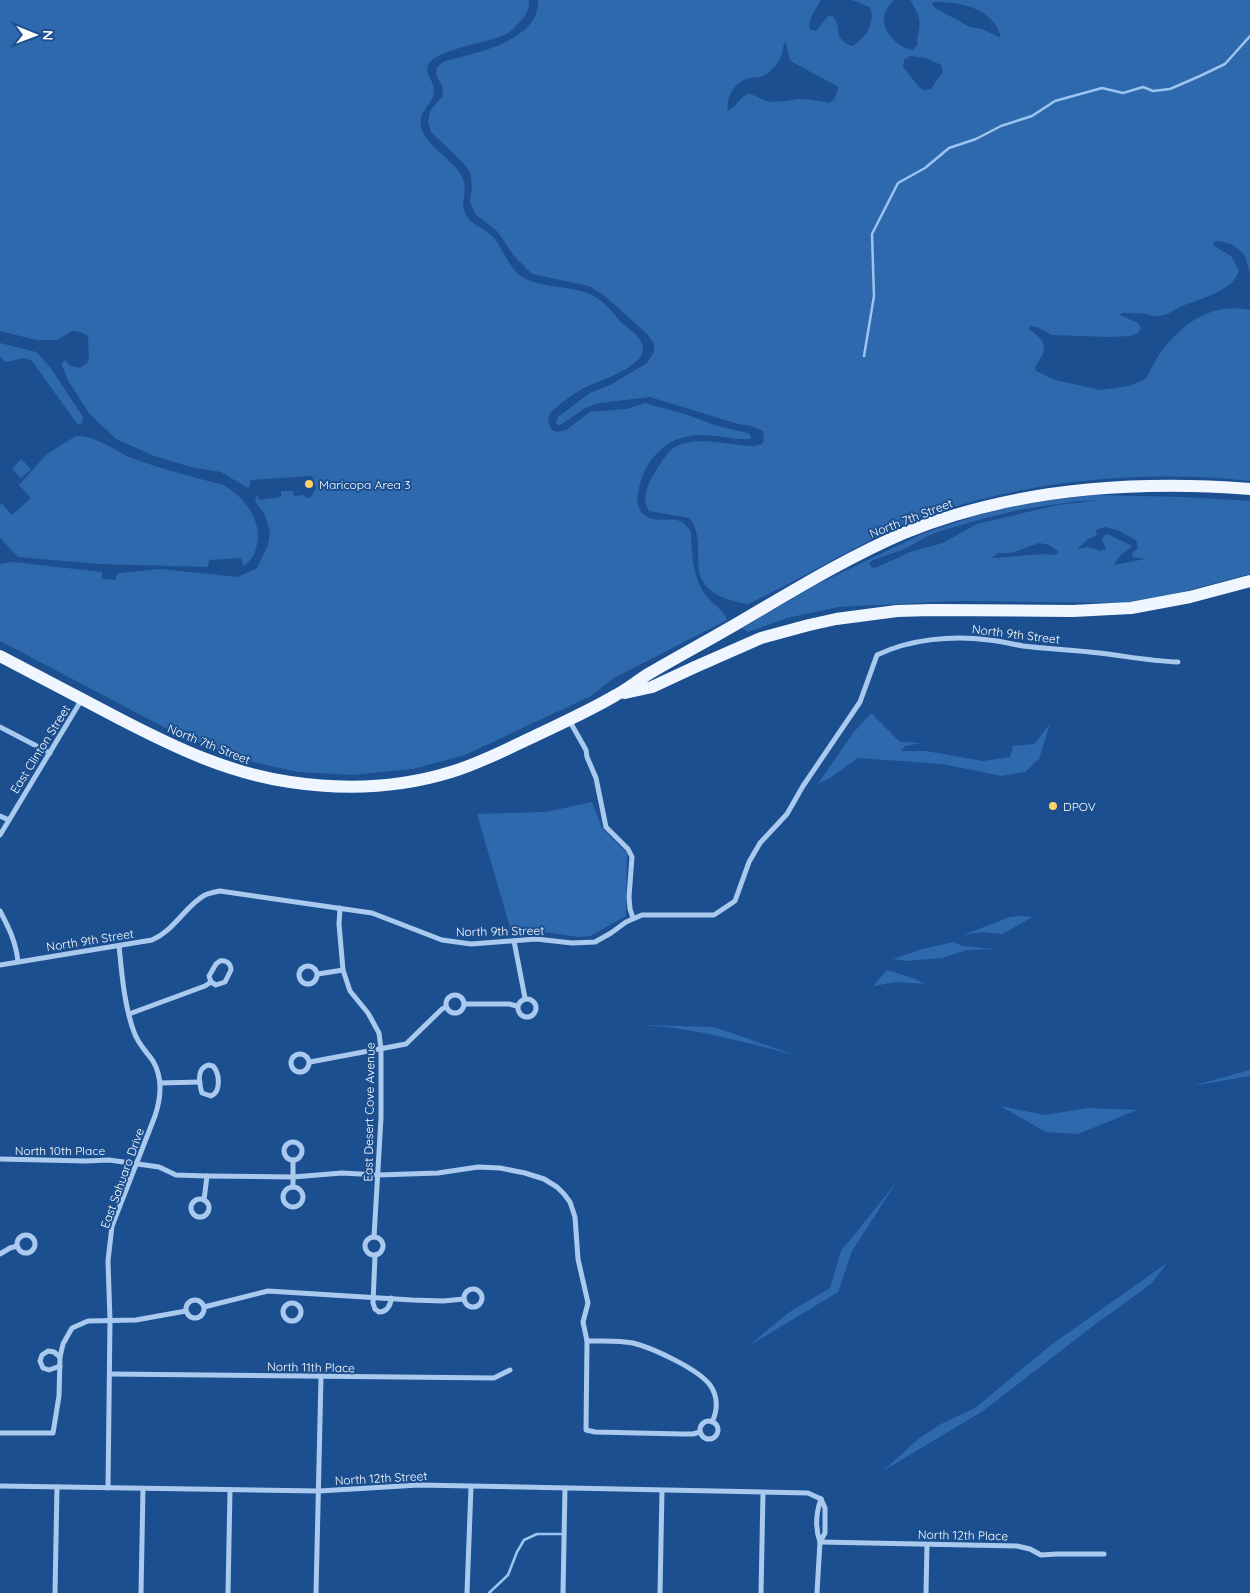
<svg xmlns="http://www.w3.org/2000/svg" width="1250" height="1593" font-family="Quicksand,sans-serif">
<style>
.green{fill:#2e69ad;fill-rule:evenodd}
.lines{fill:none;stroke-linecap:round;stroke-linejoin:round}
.stream{stroke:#9cc4f0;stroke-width:2.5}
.street{stroke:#a9c9ee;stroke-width:5}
.primary{stroke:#f0f6ff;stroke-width:12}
.poi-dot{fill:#ffd166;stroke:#1b4f8f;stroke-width:2}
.labels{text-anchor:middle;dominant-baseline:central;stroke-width:4;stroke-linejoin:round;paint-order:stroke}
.poi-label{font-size:12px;fill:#fff;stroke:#1b4f8f;text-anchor:start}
.street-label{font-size:12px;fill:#fff;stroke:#1b4f8f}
</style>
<rect width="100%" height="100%" fill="#1b4f8f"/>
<g class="green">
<path d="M0,0h529c1,9 -4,17 -10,23 -4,3 -7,8 -11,10 -16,10 -74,16 -80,32 -4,11 8,17 6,28 -2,12 -16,19 -13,34 5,21 35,33 42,52 5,11 -3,24 2,34 5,12 20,15 28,24 9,10 17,33 29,40 23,13 53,7 75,21 9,5 17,17 24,24 7,6 18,13 21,22 9,22 -45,37 -58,44 -9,5 -32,20 -35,28 -2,6 1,10 3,14l5,2 9,-2 24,-18 36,-3 19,-6 43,12 29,11 31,7 3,3v3c-17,1 -34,-4 -50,-4 -31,0 -53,20 -61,49 -3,12 -6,24 6,32 9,7 23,1 34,5 4,1 8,7 11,10 1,23 1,50 18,68 6,7 15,12 18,21l-113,58 -23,18 -126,59 -52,14 -61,6 -54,-3 -58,-13 -65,-26 -175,-92v-77l13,-2 89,10v7l13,1 2,-6 3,-1 39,-4 79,8 19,-9 11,-23 2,-13 -5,-17 -10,-14 2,-7 2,6 22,-3v-6h12l1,5 10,-1 2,3 5,-1 5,-9 -4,-12 -62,4v7h-4l-25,-15 -30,-5 -37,-11 -38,-17 -27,-26 -20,-31 -8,-19 5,-3 3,5 11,3 7,-5 2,-4 -1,-23c-4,-3 -11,-5 -16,-5l-15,9h-21l-36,-9z"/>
<path d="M538,0h283l-10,17 -2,10 2,3 5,1 12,-15h4c12,10 -2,22 20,30 14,-7 24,-24 18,-39l-18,-7h42c-4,5 -9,10 -10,17 -2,15 15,31 29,33l5,-5c-2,-7 1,-10 1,-17 2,-11 -3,-18 -9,-28h340v272c-2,-4 -3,-11 -5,-15 -5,-10 -21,-18 -32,-15l1,4 17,10 8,14c-4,20 -39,29 -57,36 -8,4 -15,10 -25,10 -3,0 -8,-1 -11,-2 -8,-1 -16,-1 -24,-1l-2,2 18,8 3,6 -3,4 -8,3 -20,1 -58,-2 -15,-8 -7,-1 -1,3c19,14 19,19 6,38l1,4 19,9 46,10 28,-4 17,-7c4,-8 8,-17 13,-24 22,-31 52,-53 91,-45v171c-115,-12 -234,0 -343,42 -12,4 -23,11 -34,16 -42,21 -82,45 -125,65 -19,-3 -45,-10 -49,-33 -1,-9 -1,-18 -1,-27 -1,-10 -2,-18 -9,-26l-40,-7c-7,-11 -3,-20 2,-32 4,-7 14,-24 20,-29 16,-13 42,-8 60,-6 11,1 21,4 31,0l2,-4 -1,-9 -11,-5 -14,-2 -88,-27 -50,6 -15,5 -23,16 -4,1 -2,-2 2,-6 32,-24 20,-8 37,-22 7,-11v-8l-6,-9 -43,-39 -16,-10 -57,-12 -18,-18 -17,-25 -22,-17 -5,-12 2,-15 -2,-15 -7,-9 -32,-31 -3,-10 2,-11 12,-14 1,-9 -7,-13 1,-8 6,-5c30,-9 97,-20 95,-62zM933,2c27,-1 61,6 68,36l-19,-9 -12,-2 -35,-19 -3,-4zM785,42c4,6 2,14 7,20l45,24 1,4 -3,8 -5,5c-10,-2 -21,-4 -31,-4 -10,1 -19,3 -28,3 -8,-1 -17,-8 -22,-8 -10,2 -12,13 -21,17 -3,-12 6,-28 18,-32 8,-3 16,0 22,-6 6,-5 12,-12 14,-19 1,-5 1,-8 3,-12zM910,56l16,2 15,7 2,6 -12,18 -8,1 -4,-3 -16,-20 1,-7z"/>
<polygon points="0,343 36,352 50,367 83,417 82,423 78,425 32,361 24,358 6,362 0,357"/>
<path d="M76,436c24,0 40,17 61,24 28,10 57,17 86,25 22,12 41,37 33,63 -2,8 -6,14 -13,18l-2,-8 -32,2 -1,7 -109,-3 -81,-7 -18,-19v-33l2,-1 10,11 19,-17 -12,-13 28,-31z"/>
<polygon points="21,459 31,469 21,478 12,469"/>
<path d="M1093,495l91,2 66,4v73l-79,21 -49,8 -165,-2 -118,6 -52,11 -39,14 -6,-4 74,-43 108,-52 55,-18 48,-12zM1101,500l-44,5 -80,19 -34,19 -33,9 -35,16 -4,-1 -2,-4 4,-3 29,-10 32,-17 37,-11 47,-12 60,-9zM1105,527l12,3 19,10 2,8 -6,5 1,4 12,2 -31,6 6,-9 12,-10 -25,-12 -3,2 -2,4 4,9 -6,2 -12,-4 -11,2 11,-10 9,-4 -1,-5zM1039,543l10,2 10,7 -4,3c-20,-3 -42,3 -63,3l6,-5h13z"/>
<polygon points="871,713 900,742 922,743 905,746 901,751 926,751 983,761 1010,757 1013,746 1034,744 1050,724 1039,759 1025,772 1002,776 942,764 858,758 830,778 818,784 853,733"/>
<polygon points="592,802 602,828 627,853 626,916 590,936 578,937 545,932 512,934 477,814 546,812"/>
<polygon points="1021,916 1033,917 1002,934 983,932 963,935 1010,917"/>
<polygon points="954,942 962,946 996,949 966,950 943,958 906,961 893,959 922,949"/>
<polygon points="887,970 913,978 925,984 897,982 873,986"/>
<path d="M642,1025l72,2 81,28c-52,-13 -100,-27 -153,-30z"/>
<polygon points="1250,1070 1250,1076 1192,1086"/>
<polygon points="1000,1106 1045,1115 1087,1108 1137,1110 1078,1134 1046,1132"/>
<polygon points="896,1183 852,1251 838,1292 747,1347 788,1313 830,1288 841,1251"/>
<polygon points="1167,1263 1152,1283 1093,1326 983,1411 883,1471 918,1439 943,1423 975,1408 1051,1345"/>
</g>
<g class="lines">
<g class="stream">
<polyline points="864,356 874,296 872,234 898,183 925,168 949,148 976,139 1001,126 1032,116 1055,101 1102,88 1123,93 1143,87 1153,91 1170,89 1200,76 1225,64 1250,36"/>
<polyline points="489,1593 508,1575 517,1552 524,1540 537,1534 564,1534"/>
</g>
<g class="street">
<polyline points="569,720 586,750 587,757 596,778 606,827 628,849 632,857 629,897 630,909 633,918"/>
<polyline points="0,727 50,753"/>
<polyline points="0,816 9,820"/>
<polyline points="0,835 82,699"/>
<polyline points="340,908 339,924 343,970 350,991 368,1013 379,1033 381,1049 381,1118 374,1237"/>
<path d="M0,911c9,17 16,31 18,51"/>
<polyline points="514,941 525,998"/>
<path d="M220,961c6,-1 11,2 11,9l-6,12 -9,3 -5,-3 -2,-6 7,-12z"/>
<path d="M0,965l152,-25c23,-10 33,-34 53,-45 5,-2 11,-3 15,-4l152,22 70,27 29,4 65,-5 36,4 23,-1 16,-9 15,-11 16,-7h72l21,-14 14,-39 11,-19 27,-29 16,-28 57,-84 17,-47c33,-16 76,-20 112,-15 11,1 23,4 34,6 25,3 51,4 76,7 26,3 52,8 79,9"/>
<circle cx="308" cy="975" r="9"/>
<polyline points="318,974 343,970"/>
<circle cx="455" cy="1004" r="9"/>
<circle cx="527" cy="1008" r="9"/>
<polyline points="464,1004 509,1004 517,1006"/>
<polyline points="129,1014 205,986 211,982"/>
<circle cx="300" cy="1063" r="9"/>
<polyline points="310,1062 406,1044 442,1009 446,1007"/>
<path d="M208,1065l5,1c7,8 8,26 -2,30l-9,-3c-3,-10 -6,-24 6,-28z"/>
<polyline points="160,1083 200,1082"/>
<circle cx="293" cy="1151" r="9"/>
<polyline points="0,1159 86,1161 109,1160 159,1167 176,1175 207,1176 293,1177 342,1173 378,1175 438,1173 478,1167 500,1168 525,1173 544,1179 557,1187 564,1194 570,1202 575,1217 578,1259 588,1303 583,1322 587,1341 586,1430 595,1432 682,1434 693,1434 700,1432"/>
<polyline points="293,1187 293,1161"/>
<circle cx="293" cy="1197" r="10"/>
<circle cx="200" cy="1208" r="9"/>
<polyline points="204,1200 207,1176"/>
<circle cx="26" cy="1244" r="9"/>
<circle cx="374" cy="1246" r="9"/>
<polyline points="0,1254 10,1248 17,1246"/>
<path d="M375,1256l-2,47 2,6 4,3c8,0 12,-7 12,-14"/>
<circle cx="473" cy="1298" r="9"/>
<circle cx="195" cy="1309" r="9"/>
<circle cx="292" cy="1312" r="9"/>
<polyline points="204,1307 268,1291 412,1300 443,1301 464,1299"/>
<path d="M587,1341c16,0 31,-1 46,2 20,5 65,26 77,42 8,11 8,25 2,37"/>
<polyline points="60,1366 49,1370 43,1368 40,1361 42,1355 48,1351 54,1352 60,1357"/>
<polyline points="110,1374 494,1378 510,1370"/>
<circle cx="709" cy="1430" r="9"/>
<polyline points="0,1433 53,1433 59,1396 60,1357 63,1344 72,1328 88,1321 136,1320 186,1311"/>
<polyline points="0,1486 319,1491 419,1485 808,1493 821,1499"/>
<path d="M108,1488l2,-168 -2,-59 4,-35 43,-110c6,-18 8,-38 -2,-55 -7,-10 -15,-17 -19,-29 -10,-27 -12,-58 -15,-86"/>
<polyline points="820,1542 1017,1546 1030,1549 1041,1555 1057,1554 1104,1554"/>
<path d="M820,1542c-5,-14 -4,-29 1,-43"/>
<polyline points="55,1593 57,1487"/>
<polyline points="141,1593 143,1489"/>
<polyline points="228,1593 230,1490"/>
<polyline points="316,1593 321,1377"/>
<polyline points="467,1593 471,1487"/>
<polyline points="563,1593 565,1488"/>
<polyline points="660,1593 662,1491"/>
<polyline points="761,1593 763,1493"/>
<polyline points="817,1593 820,1542 825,1533 825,1508 821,1499"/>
<polyline points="926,1593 927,1545"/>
</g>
<g class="primary">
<path d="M0,656c40,21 80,42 120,63 54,28 108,54 170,63 53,8 109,6 161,-10 30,-9 58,-24 86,-37 27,-13 54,-25 79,-40 12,-6 22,-15 34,-22 29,-17 59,-33 88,-50 55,-32 108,-65 166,-90 110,-45 229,-53 346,-44"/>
<polyline points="625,693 652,687 695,667 761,638 809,625 836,619 897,611 931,610 1073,611 1131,608 1190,597 1250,581"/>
</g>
</g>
<g class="poi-dot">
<circle cx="309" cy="484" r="5"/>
<circle cx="1053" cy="806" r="5"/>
</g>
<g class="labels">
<g class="poi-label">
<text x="319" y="484">Maricopa Area 3</text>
<text x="1063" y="806">DPOV</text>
</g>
<g class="street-label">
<text transform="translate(911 518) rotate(-21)">North 7th Street</text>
<text transform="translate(1016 634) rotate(7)">North 9th Street</text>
<text transform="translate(209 744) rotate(22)">North 7th Street</text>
<text transform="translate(40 749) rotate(-58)">East Clinton Street</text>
<text transform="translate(500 931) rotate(-1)">North 9th Street</text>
<text transform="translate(90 940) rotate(-9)">North 9th Street</text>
<text transform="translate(369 1112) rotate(-89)">East Desert Cove Avenue</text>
<text x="60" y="1150">North 10th Place</text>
<text transform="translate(122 1178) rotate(-70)">East Sahuaro Drive</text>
<text transform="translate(311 1367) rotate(1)">North 11th Place</text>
<text transform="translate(381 1478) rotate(-3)">North 12th Street</text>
<text transform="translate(963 1535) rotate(1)">North 12th Place</text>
</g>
</g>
<g transform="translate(35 35) rotate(91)" stroke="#1b4f8f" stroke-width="4" paint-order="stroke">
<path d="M0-4L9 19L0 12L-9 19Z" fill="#ffffff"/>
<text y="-8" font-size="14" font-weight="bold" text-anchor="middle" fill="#ffffff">N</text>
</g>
</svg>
